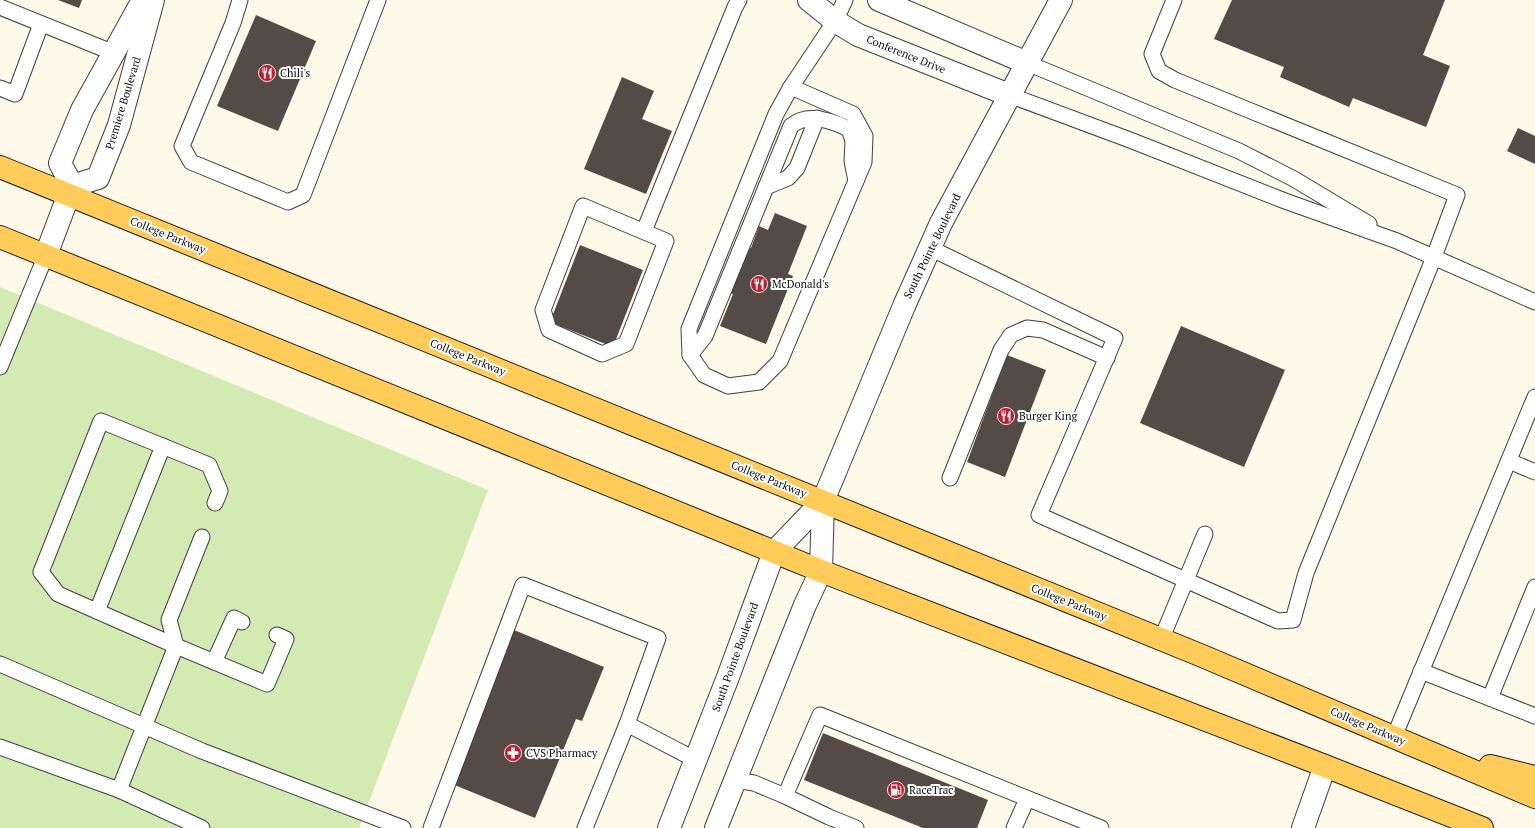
<svg xmlns="http://www.w3.org/2000/svg" width="1535" height="828" font-family="'PT Serif',serif">
<style>
.green{fill:#d3eab2}
.building{fill:#544b47}
.lines{fill:none;stroke-linecap:round;stroke-linejoin:round}
.service-casing{stroke:#3e3e3e;stroke-width:17}
.minor-casing{stroke:#3e3e3e;stroke-width:24}
.tertiary-casing{stroke:#3e3e3e;stroke-width:24}
.primary-casing{stroke:#1c1c1c;stroke-width:24}
.service{stroke:#fff;stroke-width:15}
.minor{stroke:#fff;stroke-width:22}
.tertiary{stroke:#fff;stroke-width:22}
.primary{stroke:#ffcc59;stroke-width:22}
.labels{text-anchor:middle;dominant-baseline:central;stroke-width:4;stroke-linejoin:round;paint-order:stroke}
.street-label{font-size:11px;fill:#0b0b0b;stroke:#fff}
.poi-label{font-size:11px;fill:#0b0b0b;stroke:#fff;text-anchor:start}
</style>
<rect width="100%" height="100%" fill="#fff9e9"/>
<polygon class="green" points="0,287 488,490 359,828 0,828"/>
<g class="building">
<polygon points="58,0 82,0 79,8"/>
<polygon points="1232,0 1445,0 1423,55 1450,66 1426,127 1353,98 1349,107 1280,77 1284,67 1214,39"/>
<polygon points="256,15 316,41 278,131 217,106"/>
<polygon points="622,77 654,91 642,119 672,131 646,194 584,169"/>
<polygon points="1518,128 1535,136 1535,164 1507,151"/>
<polygon points="775,213 807,226 788,274 793,276 766,344 720,326 733,294 725,291 743,245 751,248 759,226 768,230"/>
<polygon points="580,245 643,270 613,347 550,322"/>
<polygon points="1181,326 1285,370 1244,467 1140,423"/>
<polygon points="1007,355 1046,370 1005,477 967,462"/>
<polygon points="514,630 604,667 582,721 576,719 535,818 452,784"/>
<polygon points="823,733 988,800 977,828 923,828 804,780"/>
</g>
<g class="lines">
<g class="service-casing">
<g id="service">
<polyline points="240,0 233,23 182,146 191,162 288,202 303,195 378,0"/>
<polyline points="0,7 114,53"/>
<polyline points="1027,63 1239,151 1294,179 1369,224"/>
<polygon points="791,87 853,114 865,136 864,162 780,361 759,382 728,386 704,375 690,355 689,329 776,114"/>
<polyline points="791,87 835,21 845,0"/>
<polyline points="0,88 15,94 41,24"/>
<polyline points="1009,95 1130,140 1285,201 1397,241 1535,302"/>
<polyline points="766,187 788,178 797,168 817,118"/>
<polygon points="583,206 666,241 626,344 602,354 549,330 543,310"/>
<polyline points="644,231 735,7 739,0"/>
<polyline points="930,248 1115,338 1039,515 1278,621 1293,620 1306,573 1434,257 1457,195 1175,80 1159,71 1152,54 1174,0"/>
<path d="M690,355l15,-19 86,-210c16,-14 40,-6 58,3l4,12 -1,20 4,20"/>
<polyline points="0,367 46,255"/>
<polyline points="1509,461 1535,472"/>
<polyline points="950,478 1001,350 1011,335 1027,328 1043,330 1107,358"/>
<polyline points="215,503 220,491 209,465 101,421 41,572 58,594 176,646 267,684 286,639 277,635"/>
<polyline points="97,611 163,446"/>
<polyline points="1161,640 1205,534"/>
<polyline points="214,662 234,618 242,622"/>
<polyline points="0,664 202,751 403,828"/>
<polyline points="1421,671 1535,716"/>
<polyline points="1490,698 1535,587"/>
<polyline points="627,724 696,760"/>
<polyline points="1394,737 1535,397"/>
<polyline points="0,747 119,790 202,828"/>
<polyline points="735,780 754,783 785,796 820,715 1101,828"/>
<polyline points="119,790 176,646 169,620 202,537"/>
<polyline points="785,796 829,817 856,828"/>
<polyline points="431,828 523,585 658,638 627,724 585,828"/>
<polyline points="1014,828 1027,799"/>
</g>
</g>
<g class="minor-casing">
<g id="minor">
<polyline points="809,0 835,21 858,35 1009,95"/>
<polyline points="879,0 1027,63"/>
<polyline points="72,186 98,178 119,125 153,0"/>
<polyline points="46,255 72,186 60,163 82,110 143,0"/>
<polyline points="669,828 728,677 774,552"/>
<polyline points="716,828 805,605 821,571"/>
<polyline points="1303,828 1325,766"/>
</g>
</g>
<g class="tertiary-casing">
<g id="tertiary">
<polyline points="774,552 823,501"/>
<polyline points="821,571 823,501 904,306 941,223 1061,0"/>
</g>
</g>
<g class="primary-casing">
<g id="primary">
<polyline points="0,167 1200,655 1535,797"/>
<polyline points="0,237 821,571 1325,766 1482,828"/>
<polyline points="1490,766 1535,777"/>
</g>
</g>
<use href="#service" class="service"/>
<use href="#minor" class="minor"/>
<use href="#tertiary" class="tertiary"/>
<use href="#primary" class="primary"/>
</g>
<defs>
<g id="restaurant-disc" transform="scale(0.9)"><circle r="9.5" fill="#c01e30" stroke="#fff"/><path d="M-5-6h1v4h1v-4h1v4h1v-4h1v5L-1.5 .5V6h-2V.5L-5-1ZM5-6V6H3V1.5H1.5Q1.5-4 5-6Z" fill="#fff"/></g>
<g id="pharmacy-disc" transform="scale(0.9)"><circle r="9.5" fill="#c01e30" stroke="#fff"/><path d="M-2-6h4v4h4v4h-4v4h-4v-4h-4v-4h4Z" fill="#fff"/></g>
<g id="fuel-disc" transform="scale(0.9)"><circle r="9.5" fill="#c01e30" stroke="#fff"/><path d="M-5.5-6h7V0h2V4h1.3V-2.5L3-4.5l.8-.8L6-3V5H2.5V1h-1V6h-7ZM-4.2-4.7v3.2H.2V-4.7Z" fill="#fff"/></g>
</defs>
<g fill-rule="evenodd">
<use href="#restaurant-disc" x="267" y="73"/>
<use href="#restaurant-disc" x="759" y="284"/>
<use href="#restaurant-disc" x="1006" y="416"/>
<use href="#pharmacy-disc" x="513" y="753"/>
<use href="#fuel-disc" x="896" y="790"/>
</g>
<g class="labels">
<g class="street-label">
<text transform="translate(906 54) rotate(22)">Conference Drive</text>
<text transform="translate(123 103) rotate(-73)">Premiere Boulevard</text>
<text transform="translate(168 235) rotate(22)">College Parkway</text>
<text transform="translate(932 246) rotate(-64)">South Pointe Boulevard</text>
<text transform="translate(468 357) rotate(22)">College Parkway</text>
<text transform="translate(769 479) rotate(22)">College Parkway</text>
<text transform="translate(1069 602) rotate(22)">College Parkway</text>
<text transform="translate(735 657) rotate(-70)">South Pointe Boulevard</text>
<text transform="translate(1368 726) rotate(23)">College Parkway</text>
</g>
<g class="poi-label">
<text x="280" y="73">Chili's</text>
<text x="772" y="284">McDonald's</text>
<text x="1019" y="416">Burger King</text>
<text x="526" y="753">CVS Pharmacy</text>
<text x="909" y="790">RaceTrac</text>
</g>
</g>
</svg>
